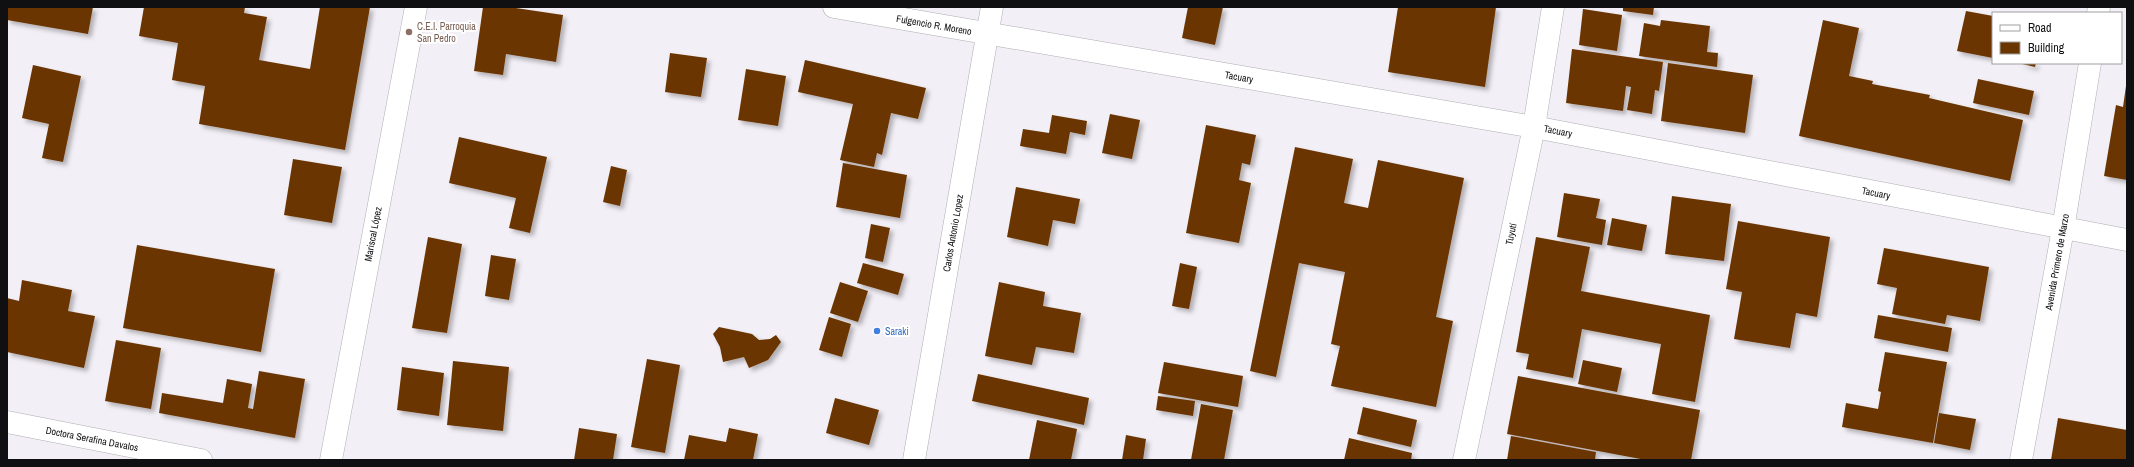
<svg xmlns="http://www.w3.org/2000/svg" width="2134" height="467" font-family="'Archivo Narrow',sans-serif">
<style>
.building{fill:#6a3600;filter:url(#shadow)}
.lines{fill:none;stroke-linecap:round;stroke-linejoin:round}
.minor-casing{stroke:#b0adb3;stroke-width:23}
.minor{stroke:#fff;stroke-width:22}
.education-dot{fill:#8d6e63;stroke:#fff;stroke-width:1.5}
.shop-dot{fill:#3f7fe0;stroke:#fff;stroke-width:1.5}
.labels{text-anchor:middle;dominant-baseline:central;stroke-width:4;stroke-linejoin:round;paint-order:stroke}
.street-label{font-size:10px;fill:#100f12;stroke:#fff}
.education-label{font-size:10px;fill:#785e54;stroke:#fff;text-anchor:start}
.shop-label{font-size:10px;fill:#366cbe;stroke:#fff;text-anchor:start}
</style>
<defs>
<filter id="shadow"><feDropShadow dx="3.5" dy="3.5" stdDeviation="2" flood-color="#0004"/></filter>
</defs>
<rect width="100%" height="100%" fill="#f2eff6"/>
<g class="building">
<polygon points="7,7 93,7 88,34 7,20"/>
<polygon points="144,7 245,7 244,13 267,17 259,60 310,69 320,7 370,7 345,150 199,124 205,86 172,80 178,43 139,36"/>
<polygon points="483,7 509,7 563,15 556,62 506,54 503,75 474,71"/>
<polygon points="1188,7 1223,7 1215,45 1182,38"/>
<polygon points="1398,7 1496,7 1485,87 1388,72"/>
<polygon points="1623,7 1654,7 1653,15 1623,11"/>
<polygon points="1583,9 1622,15 1617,51 1579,45"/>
<polygon points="1966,11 1993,16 1993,58 1957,51"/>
<polygon points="1661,20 1710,26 1707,52 1718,53 1717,67 1639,56 1644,23 1660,26"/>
<polygon points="1823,20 1859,28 1849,76 1873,81 1872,84 1930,95 1929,98 2023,120 2010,181 1799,136"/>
<polygon points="1572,49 1663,62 1659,91 1655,90 1652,114 1627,110 1631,87 1626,86 1623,111 1566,103"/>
<polygon points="670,53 707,58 701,97 665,92"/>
<polygon points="805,60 926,88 918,119 891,113 882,155 877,153 874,167 840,160 853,104 798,92"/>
<polygon points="1668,63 1753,75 1745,133 1661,121"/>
<polygon points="2018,63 2036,63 2035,67"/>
<polygon points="33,65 81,76 63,162 42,158 49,124 22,118"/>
<polygon points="746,69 786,76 778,126 738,120"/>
<polygon points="1978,79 2034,91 2029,115 1973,103"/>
<polygon points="2126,86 2127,86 2127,180 2104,176 2116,105 2123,107"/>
<polygon points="1110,114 1140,120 1132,159 1102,153"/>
<polygon points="1052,115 1087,121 1085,135 1070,132 1066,154 1020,146 1023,129 1049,133"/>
<polygon points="1206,125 1256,135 1250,165 1242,163 1239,180 1251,183 1239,243 1186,233"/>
<polygon points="459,137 547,157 530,233 509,228 516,198 449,183"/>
<polygon points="1295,147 1353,159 1344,203 1368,208 1378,160 1464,178 1436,317 1453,321 1436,407 1331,386 1340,346 1331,344 1345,272 1299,263 1276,377 1250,371"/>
<polygon points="293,159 342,167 332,223 284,215"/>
<polygon points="843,163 907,175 900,218 836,207"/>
<polygon points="611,166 627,170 620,206 603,202"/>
<polygon points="1016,187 1080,199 1075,224 1053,220 1048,246 1007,237"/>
<polygon points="1564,193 1600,199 1596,218 1606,220 1602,245 1557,237"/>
<polygon points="1672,196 1731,204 1724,261 1665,254"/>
<polygon points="1612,218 1647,225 1642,251 1607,245"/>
<polygon points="1738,221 1830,237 1817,317 1796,313 1790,348 1734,339 1742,292 1726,289"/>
<polygon points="871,224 890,228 883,262 865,258"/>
<polygon points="428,237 462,244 447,333 412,328"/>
<polygon points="1536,237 1590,247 1581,291 1710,315 1695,402 1652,394 1661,344 1582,329 1573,378 1526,369 1529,354 1516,352"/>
<polygon points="137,245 275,269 261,352 123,328"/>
<polygon points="1884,248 1989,267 1980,321 1947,315 1945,324 1892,314 1897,288 1877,284"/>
<polygon points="491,255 516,259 509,300 485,296"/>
<polygon points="863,263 904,274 898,295 857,283"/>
<polygon points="1180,263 1197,267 1189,309 1172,306"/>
<polygon points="22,280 72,290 68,311 95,316 84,368 7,352 7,298 19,301"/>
<polygon points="840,282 868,291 858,322 830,313"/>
<polygon points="999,282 1045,292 1043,306 1081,313 1074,353 1036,347 1032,365 985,356"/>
<polygon points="1878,315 1952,328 1948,352 1874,338"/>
<polygon points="829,317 851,324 842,357 819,350"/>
<polygon points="719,327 752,334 759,340 770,339 776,335 781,342 768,360 749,368 744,357 723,362 720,347 713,334"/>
<polygon points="116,340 161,348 151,409 105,401"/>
<polygon points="1885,352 1947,362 1933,443 1842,427 1846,403 1878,409 1881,392 1878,391"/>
<polygon points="647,359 680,365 665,453 631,447"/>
<polygon points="1583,360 1622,368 1617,392 1578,384"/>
<polygon points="453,361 509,367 503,431 447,425"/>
<polygon points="1164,362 1243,376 1238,407 1158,393"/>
<polygon points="402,367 444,373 439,416 397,410"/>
<polygon points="259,371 305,379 295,438 159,413 162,393 223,403 227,379 252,384 248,408 253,409"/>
<polygon points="978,374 1089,398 1084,425 972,401"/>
<polygon points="1518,376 1700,410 1691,460 1646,460 1507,434"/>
<polygon points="1158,396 1195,401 1193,416 1156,410"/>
<polygon points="835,398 879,410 869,445 826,433"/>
<polygon points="1201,404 1233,410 1224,460 1191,460"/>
<polygon points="1363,407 1417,420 1411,447 1357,434"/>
<polygon points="1939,413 1976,419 1970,450 1934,443"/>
<polygon points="2058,418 2127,430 2127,460 2051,460"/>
<polygon points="1037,420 1077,429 1071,460 1029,460"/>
<polygon points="579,428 617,434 613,460 574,460"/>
<polygon points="729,428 758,434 753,460 684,460 689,435 726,442"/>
<polygon points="1126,435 1146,439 1143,460 1122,460"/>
<polygon points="1511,436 1596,452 1595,460 1507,460"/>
<polygon points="1349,438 1412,453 1411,460 1344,460"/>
</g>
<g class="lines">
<g class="minor-casing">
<g id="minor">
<polyline points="834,7 1534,127 2127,240"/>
<polyline points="2098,13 2099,7"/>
<polyline points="7,422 201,460"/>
<polyline points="331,460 416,7"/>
<polyline points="914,460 992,7"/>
<polyline points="1464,460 1534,127 1553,7"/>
<polyline points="2021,460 2063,229 2090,63"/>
</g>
</g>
<use href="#minor" class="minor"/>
</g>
<circle class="education-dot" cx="409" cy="32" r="4"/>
<circle class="shop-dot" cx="877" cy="331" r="4"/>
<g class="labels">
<g class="street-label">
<text transform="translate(934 25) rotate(10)">Fulgencio R. Moreno</text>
<text transform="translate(1239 77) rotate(10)">Tacuary</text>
<text transform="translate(1558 131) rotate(11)">Tacuary</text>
<text transform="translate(1876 193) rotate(11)">Tacuary</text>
<text transform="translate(953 233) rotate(-80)">Carlos Antonio Lopez</text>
<text transform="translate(373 234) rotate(-79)">Mariscal López</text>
<text transform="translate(1511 234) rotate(-78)">Tuyutí</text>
<text transform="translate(2057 262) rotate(-80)">Avenida Primero de Marzo</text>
<text transform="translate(92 439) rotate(11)">Doctora Serafina Davalos</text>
</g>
<g class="education-label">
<text x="417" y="26">C.E.I. Parroquia<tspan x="417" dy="12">San Pedro</tspan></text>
</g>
<g class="shop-label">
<text x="885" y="331">Saraki</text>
</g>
</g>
<rect width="2134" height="467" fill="none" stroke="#100f12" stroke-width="16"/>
<rect x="1992" y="12" width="130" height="52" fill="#ffffff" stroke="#9f9fa0"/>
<rect x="2000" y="25" width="20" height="6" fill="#ffffff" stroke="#9f9fa0"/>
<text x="2028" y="32" font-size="12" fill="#100f12">Road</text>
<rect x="2000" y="42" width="20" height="12" fill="#6a3600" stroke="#9f9fa0"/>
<text x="2028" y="52" font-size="12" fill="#100f12">Building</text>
</svg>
